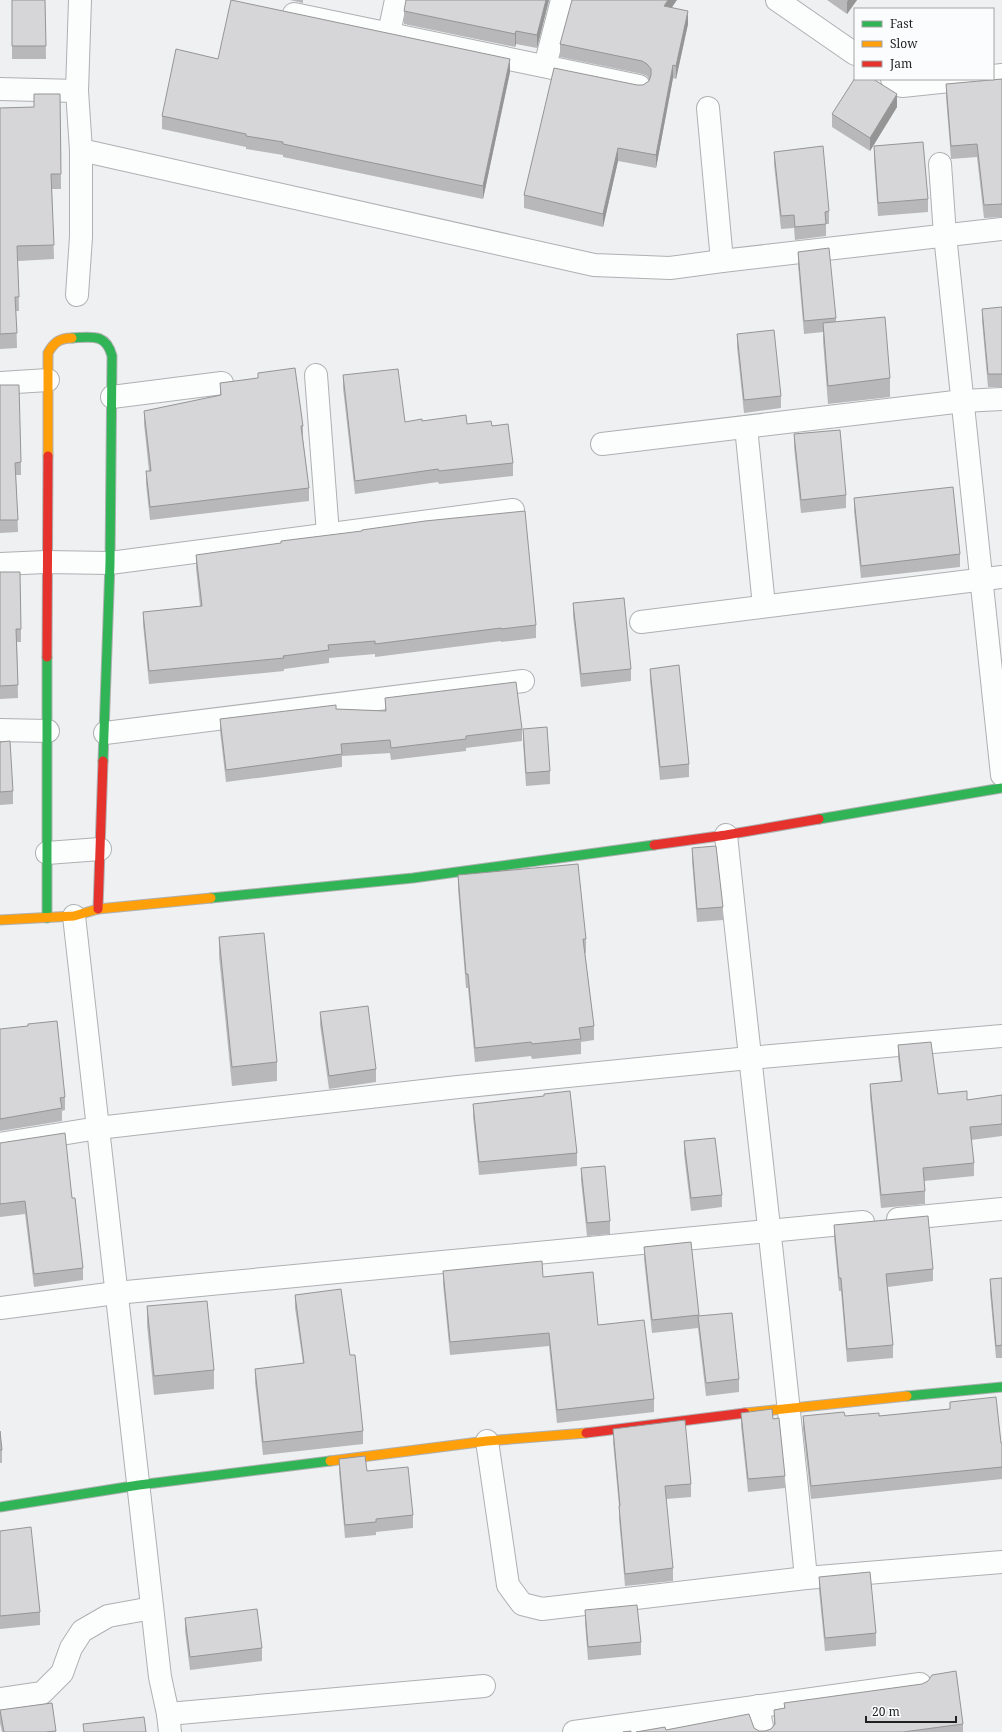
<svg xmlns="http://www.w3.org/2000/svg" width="1002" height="1732" font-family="'Noto Serif',serif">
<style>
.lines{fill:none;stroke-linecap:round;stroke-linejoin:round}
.street-casing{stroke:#aeb0b2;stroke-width:24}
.fast-casing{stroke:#aeb0b2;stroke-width:11}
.slow-casing{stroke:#aeb0b2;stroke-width:11}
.jam-casing{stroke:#aeb0b2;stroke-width:11}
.street{stroke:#fcfdfd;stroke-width:22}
.fast{stroke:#30b455;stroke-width:9}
.slow{stroke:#ff9f0a;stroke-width:9}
.jam{stroke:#e5322d;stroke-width:9}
.wall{fill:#b8b7b9}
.shaded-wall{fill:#969596}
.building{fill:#d6d5d7;stroke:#969596}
</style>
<rect width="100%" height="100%" fill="#eef0f2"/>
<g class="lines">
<g class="street-casing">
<g id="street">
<polyline points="777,0 855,54"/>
<polyline points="294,14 639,86"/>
<polyline points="389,33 396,0"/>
<polyline points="545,66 562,0"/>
<polyline points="993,76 1002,75"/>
<polyline points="892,79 902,86 969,79"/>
<polyline points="0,89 77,91 80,0"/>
<polyline points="77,91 81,150 594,265 670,268 722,261 1002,229"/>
<polyline points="708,108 722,261"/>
<polyline points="940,164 945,235 1002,775"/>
<polyline points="77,295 81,237 81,150"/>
<polyline points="316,375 328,534"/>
<polyline points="0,383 48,380"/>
<polyline points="112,397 222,383"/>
<polyline points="746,427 764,606"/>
<polyline points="602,444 963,401 1002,399"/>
<polyline points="0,564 46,562 110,563 513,510"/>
<polyline points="641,622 1002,577"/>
<polyline points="0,730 48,731"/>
<polyline points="105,733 523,681"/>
<path d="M726,835c26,248 56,495 80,743"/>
<polyline points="47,853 100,849"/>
<polyline points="74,916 160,1677 168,1714 170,1732"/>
<polyline points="0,1144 98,1128 458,1087 749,1058 1002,1036"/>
<polyline points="898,1219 1002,1209"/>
<polyline points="0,1308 116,1293 863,1222"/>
<polyline points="487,1441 508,1585 522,1604 542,1609 806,1578 1002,1562"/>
<polyline points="0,1699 42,1693 62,1673 71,1648 82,1631 108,1616 152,1608"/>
<polyline points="758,1706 763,1732"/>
<polyline points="168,1714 484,1686"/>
<polyline points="574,1732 920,1684"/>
</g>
</g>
<g class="fast-casing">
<g id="fast">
<path d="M72,338c20,-1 34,-5 40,18l-2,207 -7,198"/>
<polyline points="819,819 1002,788"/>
<polyline points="211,898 413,878 654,845"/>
<polyline points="47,918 47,657"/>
<polyline points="907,1396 1002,1387"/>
<polyline points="0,1507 139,1485 330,1461"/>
</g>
</g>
<g class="slow-casing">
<g id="slow">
<path d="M48,456v-103c6,-11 12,-15 24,-15"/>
<polyline points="0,920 74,916 98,909 211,898"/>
<polyline points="745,1413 907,1396"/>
<polyline points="330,1461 487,1441 586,1433"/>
</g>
</g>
<g class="jam-casing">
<g id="jam">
<polyline points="47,657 48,456"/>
<polyline points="654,845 726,835 819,819"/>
<polyline points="98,909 103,761"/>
<polyline points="586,1433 745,1413"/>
</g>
</g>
<use href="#street" class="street"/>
<use href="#fast" class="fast"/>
<use href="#slow" class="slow"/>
<use href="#jam" class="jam"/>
</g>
<g class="wall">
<polygon points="12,0 45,0 46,59 12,59"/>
<polygon points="290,0 303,0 303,3"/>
<polygon points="549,0 537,48 516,44 515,47 404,24 404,11"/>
<polygon points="827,0 857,0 847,14"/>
<polygon points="672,7 688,24 676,79 673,78 656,168 618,161 603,227 524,208 524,195 637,85 643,85 649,81 649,80 647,76 642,74 560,57 560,44"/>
<polygon points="218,59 510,72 483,199 283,157 283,155 246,149 246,147 162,129 162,116"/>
<polygon points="1002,79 1002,217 984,218 977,157 951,159 946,97 946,84"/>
<polygon points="60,94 61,189 52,189 54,259 18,261 19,311 16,311 17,348 0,349 0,108 34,107"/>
<polygon points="897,107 870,151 832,127 832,114"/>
<polygon points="874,146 928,199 928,212 878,216 874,159"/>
<polygon points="774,152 829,211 829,224 826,224 826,236 795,240 794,228 781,229 774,164"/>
<polygon points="798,252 836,318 836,322 890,378 890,397 828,404 823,341 823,332 804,334 798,265"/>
<polygon points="1002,307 1002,387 988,387 982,321 982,309"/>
<polygon points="737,334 781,396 781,408 744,413 737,347"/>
<polygon points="258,373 303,426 303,439 309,488 309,501 150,520 146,484 146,471 149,471 144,424 144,411 220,396 220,383 258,378"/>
<polygon points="343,375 405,422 422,421 492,426 513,463 513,476 439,484 438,482 355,494 343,388"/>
<polygon points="0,385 21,462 21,475 16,475 18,532 0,533"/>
<polygon points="794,434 846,495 846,508 801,513 794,447"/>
<polygon points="854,498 960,554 960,567 861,578 854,511"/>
<polygon points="196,555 536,625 536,638 501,642 501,641 375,657 375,654 329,658 329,663 284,669 284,671 149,684 143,624 143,612 200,606 196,568"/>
<polygon points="0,572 21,629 21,642 17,642 18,698 0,699"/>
<polygon points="573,603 631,669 631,681 581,687 573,616"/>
<polygon points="650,669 689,764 689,777 660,780 650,681"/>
<polygon points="385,698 522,729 522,741 466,748 466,751 391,760 390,753 342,756 342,767 226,782 220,731 220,719 336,709 385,711"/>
<polygon points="523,729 550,771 550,784 526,786 523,742"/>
<polygon points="0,742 13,791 13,804 0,805"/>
<polygon points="692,848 723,907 723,920 697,922 692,861"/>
<polygon points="458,875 586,939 586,953 585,953 594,1026 594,1040 581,1042 581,1054 532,1059 531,1056 475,1062 468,988 466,988 458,889"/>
<polygon points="219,937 277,1062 277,1081 232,1086 219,956"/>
<polygon points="320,1012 376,1069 376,1082 329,1089 320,1025"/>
<polygon points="0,1029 65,1097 65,1110 62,1111 62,1121 0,1131"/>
<polygon points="898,1045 938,1094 967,1100 1002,1095 1002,1136 971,1140 974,1163 974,1176 924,1181 925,1191 925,1204 881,1208 870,1097 870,1084 901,1081 898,1058"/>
<polygon points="473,1104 577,1153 577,1166 479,1175 473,1117"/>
<polygon points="684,1141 722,1195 722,1207 691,1211 684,1154"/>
<polygon points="0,1143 72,1198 83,1268 83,1280 34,1287 25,1214 0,1217"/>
<polygon points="581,1168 610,1221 610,1234 587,1236 581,1180"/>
<polygon points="834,1225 933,1269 933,1281 888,1287 893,1345 893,1358 847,1362 841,1291 839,1291 834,1238"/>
<polygon points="691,1242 699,1316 739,1379 739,1392 706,1396 698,1328 652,1333 644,1259 644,1247"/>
<polygon points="443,1271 543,1277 598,1325 654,1399 654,1412 557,1423 549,1346 450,1355 443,1284"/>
<polygon points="1002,1278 1002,1358 996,1358 990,1292 990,1279"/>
<polygon points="295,1295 350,1355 363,1431 363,1444 263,1455 255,1382 255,1369 303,1363 295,1308"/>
<polygon points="147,1306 214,1370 214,1389 154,1395 147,1325"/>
<polygon points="950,1402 1001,1443 1002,1443 1002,1479 811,1499 803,1429 803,1416 879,1416 950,1409"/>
<polygon points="741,1413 773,1419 785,1476 785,1488 748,1492 741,1426"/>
<polygon points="613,1429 691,1484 691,1497 666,1499 673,1568 673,1581 625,1586 619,1519 619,1506 613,1442"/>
<polygon points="0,1431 2,1450 2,1463 0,1463"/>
<polygon points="339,1459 367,1471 413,1515 413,1528 376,1532 376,1535 345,1538 339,1472"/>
<polygon points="0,1531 40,1612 40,1625 0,1629"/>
<polygon points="819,1577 876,1633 876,1646 825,1651 819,1590"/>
<polygon points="585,1610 641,1642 641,1655 588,1660 585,1623"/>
<polygon points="185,1618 262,1648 262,1661 190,1670 185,1631"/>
<polygon points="52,1703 56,1732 2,1732 0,1723 0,1710"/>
<polygon points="784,1703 963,1724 963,1732 636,1732 666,1730 754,1728 759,1731 765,1731 771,1729 774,1724 774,1710 784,1708"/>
</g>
<g class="shaded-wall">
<polygon points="546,0 549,0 537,48 537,35"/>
<polygon points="668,0 677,0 664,19 664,6"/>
<polygon points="848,0 857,0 847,14 847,2"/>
<polygon points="688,11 688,24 676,79 676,66"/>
<polygon points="516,31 516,44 515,47 515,34"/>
<polygon points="510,59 510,72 483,199 483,186"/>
<polygon points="673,65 673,78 656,168 656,155"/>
<polygon points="897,94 897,107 870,151 870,138"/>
<polygon points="618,148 618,161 603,227 603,214"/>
</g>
<g class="building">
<polygon points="12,0 45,0 46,46 12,46"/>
<polygon points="231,0 510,59 483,186 283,144 283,142 246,136 246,134 162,116 176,49 218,59"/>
<polygon points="406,0 546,0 537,35 516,31 515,34 404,11"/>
<polygon points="572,0 668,0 664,6 688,11 676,66 673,65 656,155 618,148 603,214 524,195 554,68 637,85 643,85 649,81 651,75 651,69 647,64 642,61 560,44"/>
<polygon points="855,78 855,79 873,79 897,94 870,138 832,114"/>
<polygon points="1002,79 1002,204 984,205 977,144 951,146 946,84"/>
<polygon points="34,94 60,94 61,174 51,174 54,245 17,246 19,297 15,297 17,333 0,334 0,108 34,107"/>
<polygon points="923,142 928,199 878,203 874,146"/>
<polygon points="823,146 829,211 825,212 826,224 795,227 794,215 781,216 774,152"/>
<polygon points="829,248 836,318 804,321 798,252"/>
<polygon points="1002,307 1002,374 988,374 982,309"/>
<polygon points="885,317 890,378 828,386 823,323"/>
<polygon points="774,330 781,396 744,400 737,334"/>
<polygon points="295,368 303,426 301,426 309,488 150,507 146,471 151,471 144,411 221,395 220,383 258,378 258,373"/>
<polygon points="398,369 405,422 422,419 422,421 466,415 467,424 491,421 492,426 508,424 513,463 439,471 438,469 355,481 343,375"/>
<polygon points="0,385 19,385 21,462 15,463 18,520 0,520"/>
<polygon points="840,430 846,495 801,500 794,434"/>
<polygon points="953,487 960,554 861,566 854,498"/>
<polygon points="525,511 536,625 501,629 501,628 375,644 375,641 328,645 329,650 283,656 284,658 149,671 143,612 202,606 196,555 281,543 281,541 362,531 362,530 425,521"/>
<polygon points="0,572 20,572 21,629 16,629 18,685 0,686"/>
<polygon points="624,598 631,669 581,674 573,603"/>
<polygon points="679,665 689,764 660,767 650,669"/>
<polygon points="516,682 522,729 466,736 466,739 391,748 390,740 341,744 342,754 226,770 220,719 336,705 336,709 386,711 385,698"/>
<polygon points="547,727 550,771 526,773 523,729"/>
<polygon points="10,741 13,791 0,792 0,742"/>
<polygon points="716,846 723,907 697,909 692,848"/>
<polygon points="578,864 586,939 583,939 594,1026 579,1028 581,1039 532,1044 531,1042 475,1048 468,974 466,974 458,875"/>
<polygon points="264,933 277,1062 232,1067 219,937"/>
<polygon points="368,1006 376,1069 329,1076 320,1012"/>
<polygon points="57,1021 65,1097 60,1098 62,1108 0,1119 0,1029 28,1026 28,1024"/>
<polygon points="931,1042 938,1094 967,1091 967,1100 1002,1095 1002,1124 970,1127 974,1163 923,1168 925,1191 881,1195 870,1084 902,1081 898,1045"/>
<polygon points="570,1091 577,1153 479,1162 473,1104 544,1096 544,1094"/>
<polygon points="65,1133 72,1198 75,1198 83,1268 34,1274 25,1201 0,1204 0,1143"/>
<polygon points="715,1138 722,1195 691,1198 684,1141"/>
<polygon points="605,1166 610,1221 587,1223 581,1168"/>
<polygon points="928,1216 933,1269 886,1274 893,1345 847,1349 841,1278 839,1278 834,1225"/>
<polygon points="691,1242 699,1315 652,1320 644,1247"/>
<polygon points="542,1261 543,1277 593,1272 598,1325 644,1320 654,1399 557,1410 549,1333 450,1342 443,1271"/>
<polygon points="1002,1278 1002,1345 996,1346 990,1279"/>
<polygon points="341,1289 350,1355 355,1355 363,1431 263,1442 255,1369 304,1363 295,1295"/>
<polygon points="207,1301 214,1370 154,1376 147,1306"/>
<polygon points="732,1313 739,1379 706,1383 698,1316"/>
<polygon points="996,1397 1001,1443 1002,1443 1002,1467 811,1486 803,1416 844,1412 845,1416 879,1413 879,1416 950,1409 950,1402"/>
<polygon points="772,1409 773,1419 779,1418 785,1476 748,1479 741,1413"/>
<polygon points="685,1420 691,1484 665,1486 673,1568 625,1574 619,1506 620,1506 613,1429"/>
<polygon points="0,1431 2,1450 0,1450"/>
<polygon points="365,1456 367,1471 408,1467 413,1515 376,1519 376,1522 345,1525 339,1459"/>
<polygon points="31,1527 40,1612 0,1616 0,1531"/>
<polygon points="870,1572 876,1633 825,1638 819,1577"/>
<polygon points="637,1605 641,1642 588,1647 585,1610"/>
<polygon points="257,1609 262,1648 190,1657 185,1618"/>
<polygon points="956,1671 963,1724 903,1732 636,1732 665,1727 666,1730 749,1714 754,1728 759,1731 765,1731 771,1729 775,1724 774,1710 785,1708 784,1703 922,1684 928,1681 932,1675"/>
<polygon points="52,1703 56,1731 45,1732 4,1732 0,1710"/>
<polygon points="144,1717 146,1732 84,1732 83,1724"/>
<polygon points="631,1731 631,1732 623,1732"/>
</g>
<rect x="854" y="8" width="140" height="72" fill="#fbfcfe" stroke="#a3a4a6"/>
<rect x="862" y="21" width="20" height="6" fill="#30b455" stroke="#a3a4a6"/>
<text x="890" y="28" font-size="12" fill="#1f2021">Fast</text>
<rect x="862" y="41" width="20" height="6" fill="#ff9f0a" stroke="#a3a4a6"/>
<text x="890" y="48" font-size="12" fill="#1f2021">Slow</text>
<rect x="862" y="61" width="20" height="6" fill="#e5322d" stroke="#a3a4a6"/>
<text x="890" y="68" font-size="12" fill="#1f2021">Jam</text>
<path d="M866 1716v6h90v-6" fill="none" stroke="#1f2021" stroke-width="2"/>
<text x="872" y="1716" font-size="12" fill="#1f2021" stroke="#fbfcfe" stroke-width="3" paint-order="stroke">20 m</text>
</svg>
